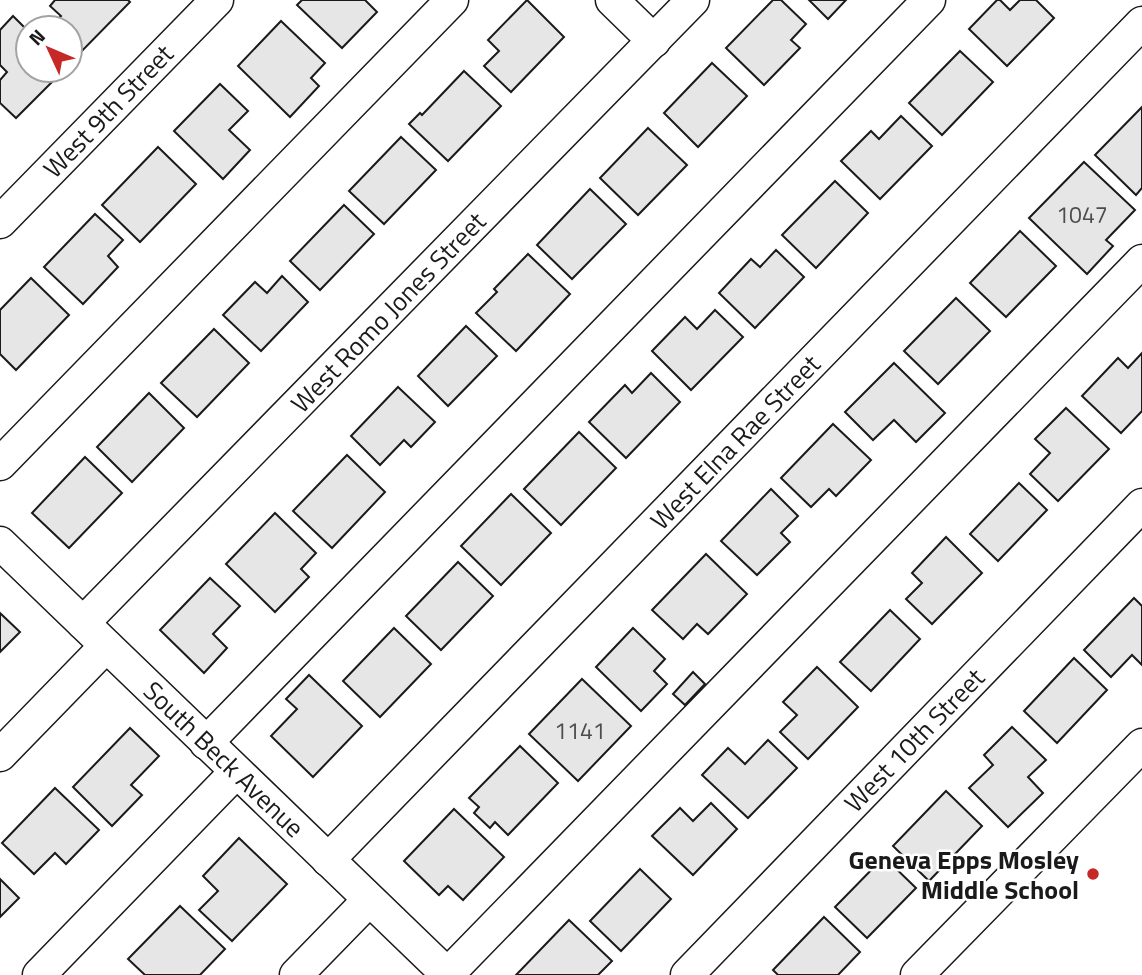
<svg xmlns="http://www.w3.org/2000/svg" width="1142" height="975" font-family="'Titillium Web',sans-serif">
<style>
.building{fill:#e6e6e6;stroke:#1a1a1a;stroke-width:2}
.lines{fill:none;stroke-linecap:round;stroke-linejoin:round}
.minor-casing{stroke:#1a1a1a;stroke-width:35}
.minor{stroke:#fff;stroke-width:32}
.poi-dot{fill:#c62828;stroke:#fff;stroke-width:2.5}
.labels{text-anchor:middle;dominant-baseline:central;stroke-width:5;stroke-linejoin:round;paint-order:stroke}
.number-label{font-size:23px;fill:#4d4d4d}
.street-label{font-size:26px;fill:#1a1a1a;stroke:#fff}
.poi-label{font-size:26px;font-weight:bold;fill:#1a1a1a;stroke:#fff;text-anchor:end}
</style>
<rect width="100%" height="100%" fill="#fff"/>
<g class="building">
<polygon points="55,0 128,0 130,2 75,58 70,54 70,28 50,28 61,16 50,6"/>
<polygon points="302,0 365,0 377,12 342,48 297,5"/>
<polygon points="527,0 564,37 511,92 484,66 499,51 488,40"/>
<polygon points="773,0 781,0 806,24 791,40 800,48 764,85 726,48"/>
<polygon points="809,0 846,0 828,19"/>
<polygon points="997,0 1000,0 1010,10 1020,0 1036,0 1054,18 1007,66 969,29"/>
<polygon points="13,16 28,31 28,70 64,70 16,118 0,103 0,80 7,72 0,65 0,30"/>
<polygon points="281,21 325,63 311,78 319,86 290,117 238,66"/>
<polygon points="960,51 993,82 942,135 909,103"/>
<polygon points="712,63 747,96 698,147 664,113"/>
<polygon points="464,71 501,106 448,161 409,124 420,113 422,115"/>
<polygon points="220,84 248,111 229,130 250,150 223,179 174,131"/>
<polygon points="1142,107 1142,188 1136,195 1095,155"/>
<polygon points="901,116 932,146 880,199 841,161 871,131 879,139"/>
<polygon points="648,128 687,165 638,215 600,178"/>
<polygon points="401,137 436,170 384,224 349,191"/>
<polygon points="158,147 196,184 140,242 102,205"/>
<polygon points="1084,162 1135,210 1106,240 1113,246 1087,274 1029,218"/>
<polygon points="835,181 868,213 816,268 782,235"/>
<polygon points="590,189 626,224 572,279 537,245"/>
<polygon points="344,205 374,234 320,290 290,261"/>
<polygon points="95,214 123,240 108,256 118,267 83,304 44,267"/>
<polygon points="1020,231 1056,266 1006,317 970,283"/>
<polygon points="776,250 804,277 755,328 719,293 751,259 760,267"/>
<polygon points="528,254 570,294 516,351 476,313 497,292 494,289"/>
<polygon points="282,276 308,302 261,351 223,315 255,282 267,293"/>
<polygon points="31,278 69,315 16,370 0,354 0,310"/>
<polygon points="956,298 990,331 938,384 904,351"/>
<polygon points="715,310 743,337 691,390 652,351 685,317 697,329"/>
<polygon points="466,326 497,356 448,406 418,376"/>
<polygon points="214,329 249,363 197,417 161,383"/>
<polygon points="1142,353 1142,411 1121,433 1082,396 1118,358 1128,368"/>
<polygon points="894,363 945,413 916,442 894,420 873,440 845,412"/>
<polygon points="651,373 680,402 626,458 589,422 625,385 632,393"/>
<polygon points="398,387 435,422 411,447 404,440 380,465 351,436"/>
<polygon points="149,393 184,428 132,482 97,447"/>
<polygon points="1066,408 1109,449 1058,501 1030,474 1050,453 1035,439"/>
<polygon points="833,424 871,460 836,496 829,489 811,507 781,478"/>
<polygon points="579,432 616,468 561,525 524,489"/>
<polygon points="347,455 385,492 332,548 293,511"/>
<polygon points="85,457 122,493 69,548 32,513"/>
<polygon points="1019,483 1047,510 998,561 970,534"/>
<polygon points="771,489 798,516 781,533 790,542 757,575 721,541"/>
<polygon points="511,494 551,533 501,585 461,546"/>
<polygon points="275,513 316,553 301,569 309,577 275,612 226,564"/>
<polygon points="946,537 982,573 932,624 906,599 922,583 912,573"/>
<polygon points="706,554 747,594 708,634 697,624 683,639 652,610"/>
<polygon points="458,562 493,596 441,650 406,616"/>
<polygon points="210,578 240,606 213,634 227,648 204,673 160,630"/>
<polygon points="1134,598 1142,606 1142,665 1132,655 1111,677 1084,650"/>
<polygon points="890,610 920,639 871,691 840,662"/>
<polygon points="0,613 20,632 0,652"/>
<polygon points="394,628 431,664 380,717 343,681"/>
<polygon points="633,628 665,659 654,671 667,684 641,711 596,667"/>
<polygon points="1074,658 1107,690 1057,743 1024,711"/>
<polygon points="817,667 858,707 808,759 780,732 797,715 783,702"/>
<polygon points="693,672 705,684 685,705 673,694"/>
<polygon points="309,675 362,726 313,777 271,736 297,709 286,699"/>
<polygon points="582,679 631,726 578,781 529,734"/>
<polygon points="1012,727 1046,760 1028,777 1043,793 1008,827 969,788 993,765 984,755"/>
<polygon points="130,728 159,756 131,785 142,795 112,826 73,787"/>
<polygon points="768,740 797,768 748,818 702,775 728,748 745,764"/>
<polygon points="520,746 558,783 508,835 495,822 490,828 474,813 479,807 469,798"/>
<polygon points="55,788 99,830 66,864 55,853 34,874 2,843"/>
<polygon points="946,791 982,826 929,881 893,846"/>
<polygon points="711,803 737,829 693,875 652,836 680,808 693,821"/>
<polygon points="454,809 504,857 463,900 448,886 439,895 404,861"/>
<polygon points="239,838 287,884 232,941 199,910 218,891 203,876"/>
<polygon points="884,857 916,888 867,938 835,907"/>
<polygon points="640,869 671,899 621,951 590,921"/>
<polygon points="0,879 19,898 0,917"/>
<polygon points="180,906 225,949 200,975 145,975 128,959"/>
<polygon points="824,917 860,952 838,975 778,975 773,970"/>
<polygon points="569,920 612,961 598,975 516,975"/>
</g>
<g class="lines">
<g class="minor-casing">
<g id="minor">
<polyline points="612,0 654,41"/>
<polyline points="0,222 217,0"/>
<polyline points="0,464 452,0"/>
<polyline points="0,543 448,975"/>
<polyline points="83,623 693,0"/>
<polyline points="206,743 929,0"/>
<polyline points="0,755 106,646"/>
<polyline points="328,860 1142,23"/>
<polyline points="39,975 236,772"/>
<polyline points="296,975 369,900"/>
<polyline points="447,975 1142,261"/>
<polyline points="687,975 1142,505"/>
<polyline points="917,975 1142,745"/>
</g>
</g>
<use href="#minor" class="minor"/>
</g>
<circle class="poi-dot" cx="1093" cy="874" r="7"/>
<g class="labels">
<g class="number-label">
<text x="1082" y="214">1047</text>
<text x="580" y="730">1141</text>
</g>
<g class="street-label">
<text transform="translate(108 111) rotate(-46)">West 9th Street</text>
<text transform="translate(388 312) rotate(-46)">West Romo Jones Street</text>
<text transform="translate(735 442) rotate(-46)">West Elna Rae Street</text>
<text transform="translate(914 740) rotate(-46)">West 10th Street</text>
<text transform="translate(224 759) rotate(44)">South Beck Avenue</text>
</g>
<g class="poi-label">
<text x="1079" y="859">Geneva Epps Mosley<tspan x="1079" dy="30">Middle School</tspan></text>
</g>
</g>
<g transform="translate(49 49) rotate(314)"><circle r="33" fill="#ffffff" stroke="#a3a3a3" stroke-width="2"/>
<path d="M0-5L12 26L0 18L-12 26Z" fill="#c62828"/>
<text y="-10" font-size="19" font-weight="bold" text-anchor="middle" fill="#1a1a1a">N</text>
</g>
</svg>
